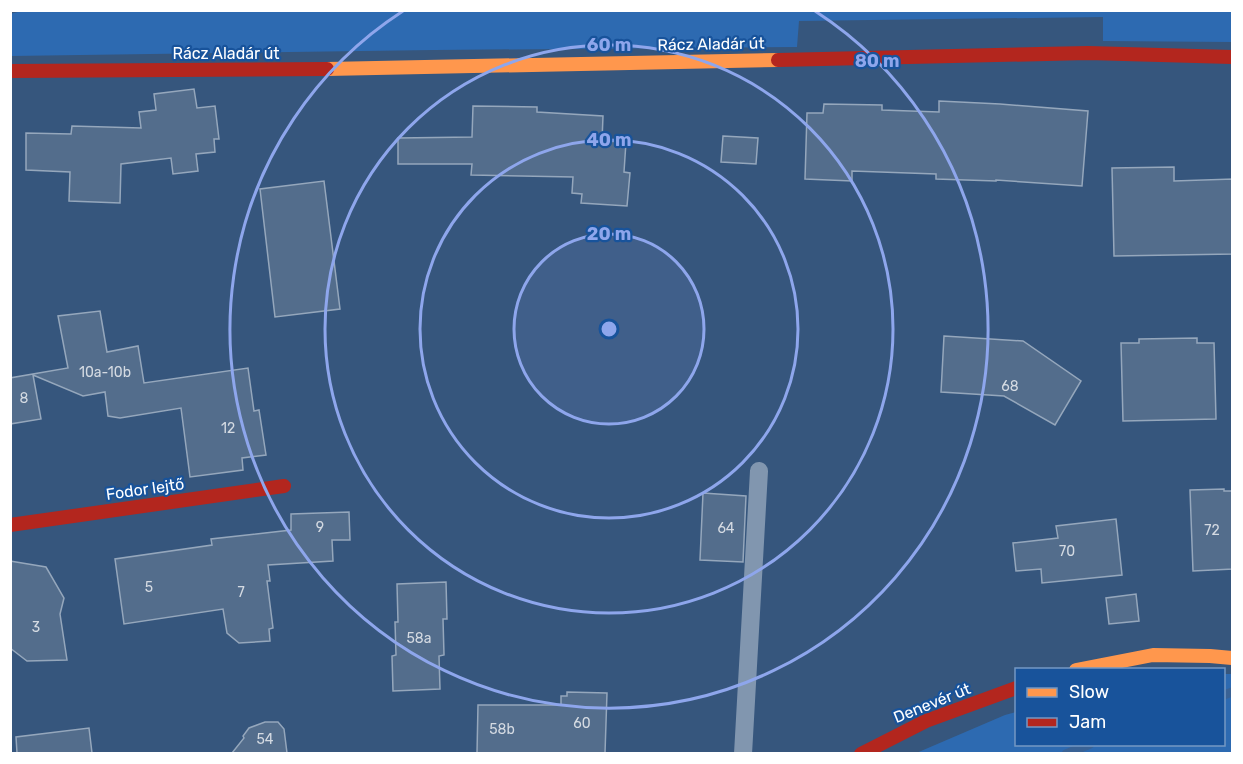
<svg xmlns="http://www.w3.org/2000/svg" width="1243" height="764" font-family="Rubik,sans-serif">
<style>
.green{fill:#2d6ab1}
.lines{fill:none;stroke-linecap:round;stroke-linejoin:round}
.stream{stroke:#396295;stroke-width:9}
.building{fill:#536d8c;stroke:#95a7bc;stroke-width:1.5}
.lane{stroke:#8196af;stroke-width:18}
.slow{stroke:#ff974d;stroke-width:14}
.jam{stroke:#b3261e;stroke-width:14}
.ring{fill:none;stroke:#8ea6ec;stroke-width:3}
.labels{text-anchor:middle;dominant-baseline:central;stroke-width:4.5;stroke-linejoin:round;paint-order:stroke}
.number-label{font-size:14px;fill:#d4dae2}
.street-label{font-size:16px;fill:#fff;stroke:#18539b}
.centre{fill:#8ea6ec;stroke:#18539b;stroke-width:3}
.ring-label{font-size:18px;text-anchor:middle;font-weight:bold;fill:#8ea6ec;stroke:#18539b;stroke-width:4.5;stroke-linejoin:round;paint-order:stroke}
</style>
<rect width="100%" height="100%" fill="#36567d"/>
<g class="green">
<polygon points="26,10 1232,10 1232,42 1103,41 1103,17 799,21 797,47 434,50 11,56 10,14"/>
<polygon points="1224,674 1232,674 1232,753 914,754 1005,715 1016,712 1016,744 1224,744"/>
</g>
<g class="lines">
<g class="stream">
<polyline points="1224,695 1232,692"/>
<polyline points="1066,754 1090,744"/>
</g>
</g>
<g class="building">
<polygon points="194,89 197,108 215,106 219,139 214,139 215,152 196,154 198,171 173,174 171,158 121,164 120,203 69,201 70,172 26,170 26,133 71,134 72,126 141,128 139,112 156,110 154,94"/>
<polygon points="939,101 1000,104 1088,111 1082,186 996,180 996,181 936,179 936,174 852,171 852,181 805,179 807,113 823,113 824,104 882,105 882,110 939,112"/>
<polygon points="473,106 537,107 537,112 603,116 602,141 626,142 624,172 630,173 627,206 581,203 582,194 572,193 573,177 471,175 472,164 398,164 398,138 472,137"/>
<polygon points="723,136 758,138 756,164 721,162"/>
<polygon points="1174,167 1174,181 1233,179 1233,254 1114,256 1112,168"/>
<polygon points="324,181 340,309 275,317 260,189"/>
<polygon points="100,311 107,352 138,346 144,383 248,368 254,411 259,410 266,455 242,458 243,470 190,477 181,408 120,418 108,416 105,392 83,396 33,375 41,419 10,424 10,378 68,368 58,316"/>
<polygon points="944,336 1023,341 1081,381 1055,425 1004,396 941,392"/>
<polygon points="1197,338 1197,343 1214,343 1216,419 1123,421 1121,343 1139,343 1139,339"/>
<polygon points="1224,489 1224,491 1233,491 1233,569 1193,571 1190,490"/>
<polygon points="703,493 746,496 743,562 700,560"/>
<polygon points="349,512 350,540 332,540 333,561 268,565 270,581 267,581 273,628 269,629 270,641 239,643 227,633 223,609 124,624 115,559 212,545 211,539 291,530 291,514"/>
<polygon points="1116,519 1122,575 1042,583 1041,569 1016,571 1013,543 1058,538 1056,526"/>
<polygon points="10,561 46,567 64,598 60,614 67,660 27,661 10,648"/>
<polygon points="446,582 447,619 443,619 444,655 439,656 440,689 393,691 392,656 396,655 395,622 398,622 397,584"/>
<polygon points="1136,594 1139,621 1109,624 1106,598"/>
<polygon points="567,692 607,693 605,753 477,753 478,705 561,705 561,696 567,696"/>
<polygon points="265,722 278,722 284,729 287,753 232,753 244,738 243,736 249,728"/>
<polygon points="89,728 92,753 17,753 16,737"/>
</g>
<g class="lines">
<polyline class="lane" points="743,754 759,471"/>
<g class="slow">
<polyline points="327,69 778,60"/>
<polyline points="1076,670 1153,655 1210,656 1232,658"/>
</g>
<g class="jam">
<polyline points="778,60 1088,53 1232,57"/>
<polyline points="10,71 327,69"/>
<polyline points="10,525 284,486"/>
<polyline points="861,754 926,721 1016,688"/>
</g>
</g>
<circle cx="609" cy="329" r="95" fill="#8ea6ec" fill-opacity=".12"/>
<g class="ring">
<circle cx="609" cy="329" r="95"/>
<circle cx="609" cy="329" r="189"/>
<circle cx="609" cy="329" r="284"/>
<path d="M815 11A379 379 0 1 1 403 11"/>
</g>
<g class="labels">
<g class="number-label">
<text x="105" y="372">10a-10b</text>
<text x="1010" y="386">68</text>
<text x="24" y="398">8</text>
<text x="228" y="428">12</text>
<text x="320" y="527">9</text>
<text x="726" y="528">64</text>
<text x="1212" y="530">72</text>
<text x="1067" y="551">70</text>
<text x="149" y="587">5</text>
<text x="241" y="592">7</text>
<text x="36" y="627">3</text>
<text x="419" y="638">58a</text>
<text x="582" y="723">60</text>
<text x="502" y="729">58b</text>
<text x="265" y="739">54</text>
</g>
<g class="street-label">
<text transform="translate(711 44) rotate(-1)">Rácz Aladár út</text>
<text x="226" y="53">Rácz Aladár út</text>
<text transform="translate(145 489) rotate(-8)">Fodor lejtő</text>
<text transform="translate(932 703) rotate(-22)">Denevér út</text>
</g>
</g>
<circle cx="609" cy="329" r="9" class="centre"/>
<g class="ring-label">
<text x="609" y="51">60 m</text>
<text x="877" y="67">80 m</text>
<text x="609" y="146">40 m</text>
<text x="609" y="240">20 m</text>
</g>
<rect width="1243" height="764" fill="none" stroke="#ffffff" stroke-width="24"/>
<rect x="1015" y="668" width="210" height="78" fill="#18539b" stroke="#7498c3" stroke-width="1.5"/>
<rect x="1027" y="688" width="30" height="9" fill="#ff974d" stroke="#7498c3" stroke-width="1.5"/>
<text x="1069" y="698" font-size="18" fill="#ffffff">Slow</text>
<rect x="1027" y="718" width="30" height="9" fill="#b3261e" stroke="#7498c3" stroke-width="1.5"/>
<text x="1069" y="728" font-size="18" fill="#ffffff">Jam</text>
</svg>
